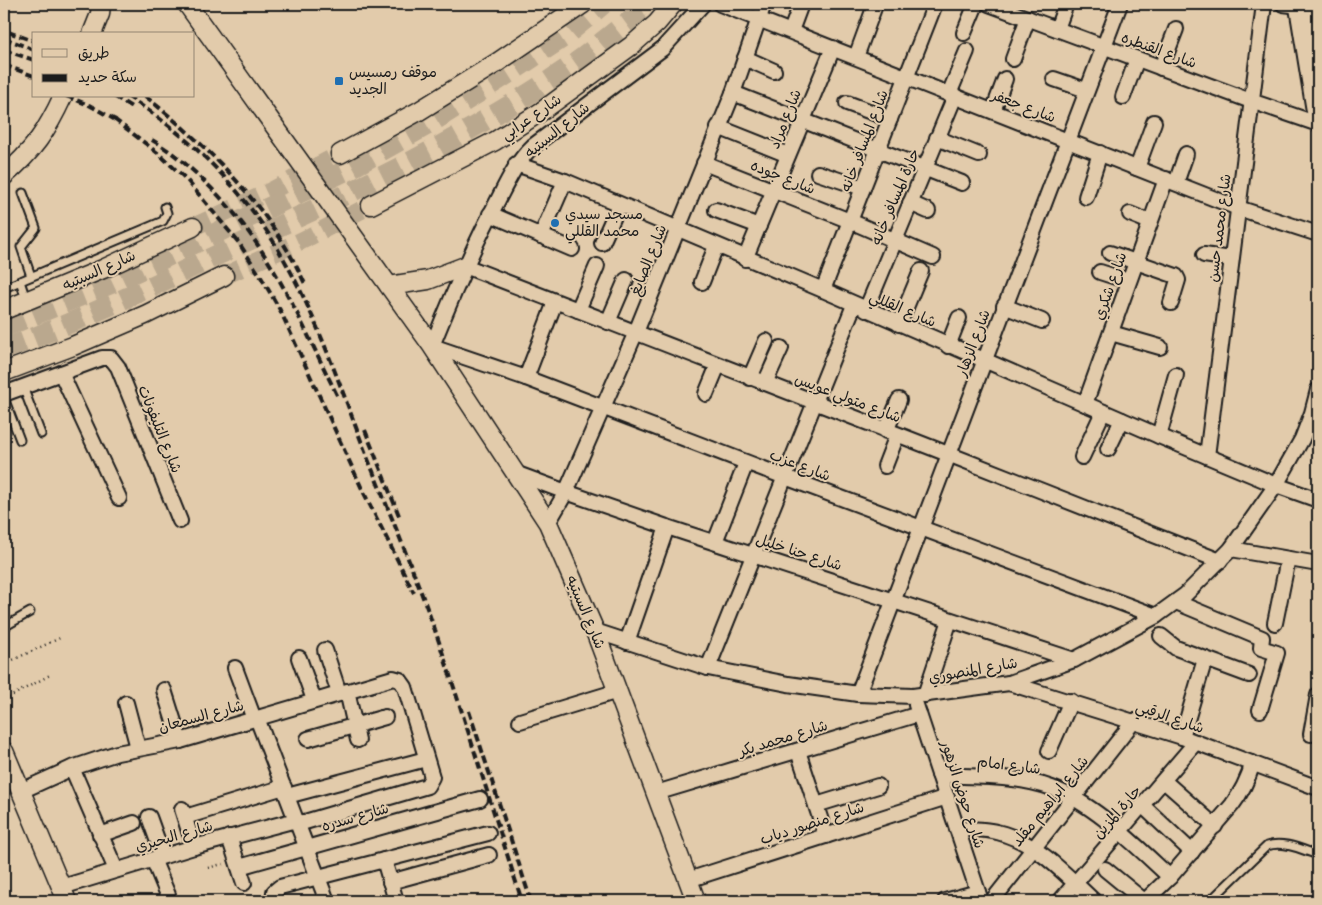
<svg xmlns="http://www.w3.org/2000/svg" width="1322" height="905" font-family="Sriracha,'Playpen Sans Arabic',sans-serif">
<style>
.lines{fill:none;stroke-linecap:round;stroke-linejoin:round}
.tertiary-tunnel{stroke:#baa88e;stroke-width:18;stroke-dasharray:18 9;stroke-linecap:butt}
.primary-tunnel{stroke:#baa88e;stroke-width:21;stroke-dasharray:21 11;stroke-linecap:butt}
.service-casing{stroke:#1c1c1c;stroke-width:11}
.minor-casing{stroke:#1c1c1c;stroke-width:18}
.tertiary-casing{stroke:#1c1c1c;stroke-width:21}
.primary-casing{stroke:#1c1c1c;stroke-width:25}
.motorway-casing{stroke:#1c1c1c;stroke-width:29}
.path{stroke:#1c1c1c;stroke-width:2.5;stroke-dasharray:1 4;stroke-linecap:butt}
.service{stroke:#e2cbab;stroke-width:7}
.minor{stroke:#e2cbab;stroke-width:14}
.tertiary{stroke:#e2cbab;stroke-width:18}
.primary{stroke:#e2cbab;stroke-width:21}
.motorway{stroke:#e2cbab;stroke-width:25}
.rail{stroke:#1c1c1c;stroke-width:4;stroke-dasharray:8 4;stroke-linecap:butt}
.poi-dot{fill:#1f6fb2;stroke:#e2cbab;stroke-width:2}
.labels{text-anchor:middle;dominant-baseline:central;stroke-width:4;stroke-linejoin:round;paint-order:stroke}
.street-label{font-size:15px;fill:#1c1c1c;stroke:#e2cbab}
.poi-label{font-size:15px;fill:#1c1c1c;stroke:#e2cbab;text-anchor:start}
</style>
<rect width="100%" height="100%" fill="#e2cbab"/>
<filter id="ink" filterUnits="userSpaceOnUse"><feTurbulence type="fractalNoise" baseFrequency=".02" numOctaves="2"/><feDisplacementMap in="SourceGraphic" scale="10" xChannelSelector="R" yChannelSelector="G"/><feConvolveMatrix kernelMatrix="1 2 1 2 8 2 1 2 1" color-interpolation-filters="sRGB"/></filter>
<g filter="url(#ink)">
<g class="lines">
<g class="tertiary-tunnel">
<polyline points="193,227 271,191 340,154"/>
<polyline points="224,276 301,241 371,205"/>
</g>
<g class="primary-tunnel">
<polyline points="4,327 112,283 349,169 427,125 509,73 562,38 603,4"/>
<path d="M4,349c77,-28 150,-64 224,-99 83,-39 165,-76 244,-122 34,-20 69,-41 102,-64 29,-20 54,-48 87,-60"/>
</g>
<g class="service-casing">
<g id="service">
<polyline points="23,193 36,228 21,247 31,276"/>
<polyline points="20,281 26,299"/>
<polyline points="4,288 163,221 167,213 165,207"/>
<polyline points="23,387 41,434"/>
<polyline points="4,398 20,440"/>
<polyline points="4,627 30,612"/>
<path d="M1210,901l57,-55c16,-6 36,4 51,9"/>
</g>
</g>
<g class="minor-casing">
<g id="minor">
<path d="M703,4l-41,45 -129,97c-16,15 -25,34 -35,54 -25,47 -46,96 -66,146l94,32 259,99 371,139"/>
<polyline points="720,4 1238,208 1318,234"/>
<polyline points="989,4 1251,101 1318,124"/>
<polyline points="1283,4 1300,6"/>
<polyline points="1057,29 1066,4"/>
<polyline points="791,31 801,4"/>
<polyline points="964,33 976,4"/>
<polyline points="856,57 874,8"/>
<polyline points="745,58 774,71"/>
<polyline points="1013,59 1028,18"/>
<polyline points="1161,68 1176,29"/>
<polyline points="1054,79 1086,90"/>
<polyline points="733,93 962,183"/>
<polyline points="949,94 967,51"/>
<polyline points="1123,97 1137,59"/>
<polyline points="847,103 890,119"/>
<polyline points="993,111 1005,79"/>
<polyline points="718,127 788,155"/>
<polyline points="937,138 979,155"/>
<polyline points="704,163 850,221 933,257"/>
<polyline points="516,164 565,181 823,290 1159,436 1276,485 1318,500"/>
<polyline points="1137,168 1154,122"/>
<polyline points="818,173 863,188"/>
<polyline points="1176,183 1186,154"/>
<polyline points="1086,197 1100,153"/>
<polyline points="910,203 928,211"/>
<polyline points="716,210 759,226"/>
<polyline points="490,214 572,249"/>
<polyline points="1130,214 1150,222"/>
<polyline points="541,236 565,181"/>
<polyline points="602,243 619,205"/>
<polyline points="1110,253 1176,276 1178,280 1171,303"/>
<polyline points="1204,255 1231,259"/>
<polyline points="745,259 833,48"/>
<polyline points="465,266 948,454 1220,561"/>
<polyline points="1100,272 1128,281"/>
<polyline points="702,282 716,246"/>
<polyline points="823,290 935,4"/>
<polyline points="1004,306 1042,321"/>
<polyline points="578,310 597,266"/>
<polyline points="866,310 955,96"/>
<polyline points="608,322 626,280"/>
<polyline points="899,324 921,271"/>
<polyline points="1111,333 1160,347"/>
<polyline points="948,346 959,318"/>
<polyline points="61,373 119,498"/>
<polyline points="526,378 555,302"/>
<polyline points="750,378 766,341"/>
<polyline points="765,383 781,348"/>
<polyline points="4,394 102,358 111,358 118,367 180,521"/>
<polyline points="706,394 718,365"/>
<polyline points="1085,404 1166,179"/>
<polyline points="886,431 899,400"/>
<polyline points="1159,436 1176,375"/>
<polyline points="1108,449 1122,420"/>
<polyline points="1207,456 1264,4"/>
<polyline points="1082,457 1103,412"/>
<polyline points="885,466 897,435"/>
<polyline points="515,473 566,492 667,527 1074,660"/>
<polyline points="548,523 566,492 636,332 733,93 764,4"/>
<polyline points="715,542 746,463"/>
<polyline points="1231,549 1318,564"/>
<polyline points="1176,602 1262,638 1261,648 1277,653 1260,710"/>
<polyline points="1275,623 1288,559"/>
<polyline points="595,631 708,668 788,684 858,694 913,696 1009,683 1074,660 1156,616 1185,595 1231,549 1276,485 1302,439 1312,413 1318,390"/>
<polyline points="1161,636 1176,648 1249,675"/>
<polyline points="627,642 667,527"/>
<polyline points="325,650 339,693"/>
<polyline points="299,658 314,700"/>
<polyline points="235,668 254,719"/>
<polyline points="708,668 854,305"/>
<polyline points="1009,683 1182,737 1318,788"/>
<polyline points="164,690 180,741"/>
<polyline points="347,691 358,740"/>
<polyline points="858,694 1120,4"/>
<polyline points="925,695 950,620"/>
<polyline points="126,703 138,748"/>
<polyline points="916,705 981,901"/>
<polyline points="257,718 327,901"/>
<polyline points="520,721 618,691"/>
<polyline points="1311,734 1318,695"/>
<polyline points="1182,737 1205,659"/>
<polyline points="308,739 385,717"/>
<polyline points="798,751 826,836"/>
<polyline points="1049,751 1071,701"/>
<polyline points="72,768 116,870"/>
<path d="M939,775c37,2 78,0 113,13 43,16 84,58 118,89"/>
<polyline points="1164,781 1215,826"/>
<polyline points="21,791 72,768 117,753 180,741 393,678 400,680 405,687 432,777 427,786 298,824"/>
<polyline points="656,793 919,714"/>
<polyline points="287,796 426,759"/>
<polyline points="816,805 878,786"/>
<polyline points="1143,806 1192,852"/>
<polyline points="182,809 194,847"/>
<polyline points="149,817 163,856"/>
<polyline points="185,817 284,787"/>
<path d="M957,829c16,0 32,0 47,5 35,11 63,42 90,67"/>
<polyline points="100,835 134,823"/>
<polyline points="229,837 244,883"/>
<polyline points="153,859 168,895"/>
<polyline points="384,860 396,901"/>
<polyline points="239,867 480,799"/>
<polyline points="1105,869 1144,901"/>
<polyline points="688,880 947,797"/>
<polyline points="390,882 489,855"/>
<polyline points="62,887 194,847 296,820"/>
<polyline points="273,901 274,892 280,887 488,833"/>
<polyline points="945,901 978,892"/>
<polyline points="992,901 1134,721"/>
<polyline points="1060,901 1196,742"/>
<path d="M1145,901l25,-24 62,-72c10,-13 16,-26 21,-42"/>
</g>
</g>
<g class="tertiary-casing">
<g id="tertiary">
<polyline points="187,4 432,346 548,523 595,631 696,901"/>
<polyline points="92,34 100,14 101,4"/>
<polyline points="340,154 419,111 498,62 583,4"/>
<path d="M4,176c29,-25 43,-45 59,-80"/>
<polyline points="371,205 495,141 542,111 631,46 657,23 673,4"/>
<polyline points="389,286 428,280 465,266"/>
<polyline points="4,310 103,269 193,227"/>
<polyline points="4,372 73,346 145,315 224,276"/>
<polyline points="4,751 67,901"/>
</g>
</g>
<g class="primary-casing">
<polyline id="primary" points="1300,4 1318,114"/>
</g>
<g class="motorway-casing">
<polyline id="motorway" points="1316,4 1318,21"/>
</g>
<g class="path">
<polyline points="4,664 60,638"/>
<polyline points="4,700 50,675"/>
<polyline points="208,868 226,863"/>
</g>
<use href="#service" class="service"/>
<use href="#minor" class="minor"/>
<use href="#tertiary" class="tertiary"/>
<use href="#primary" class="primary"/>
<use href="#motorway" class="motorway"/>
<g class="rail">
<polyline points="8,32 34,41"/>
<polyline points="4,38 34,50"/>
<polyline points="4,50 34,60"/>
<polyline points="4,65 34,76"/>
<polyline points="66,96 89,105 119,122"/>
<polyline points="114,96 133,108"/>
<path d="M127,96c55,35 105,82 141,137 45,69 70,149 100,226 24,60 49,119 70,180 29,87 56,175 84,262"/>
<path d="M145,96c65,52 125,111 160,188"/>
<polyline points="114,119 159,154 186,179 239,243 261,277 280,310 363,491 414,593"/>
<path d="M152,140c19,11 37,26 53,42 65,62 94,137 133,215"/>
<polyline points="365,430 400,518"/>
<polyline points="469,711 531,901"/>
</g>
</g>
</g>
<g class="poi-dot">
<rect x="334" y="76" width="10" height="10" rx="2.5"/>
<circle cx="555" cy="223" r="5"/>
</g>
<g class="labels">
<g class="street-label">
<text transform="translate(1159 50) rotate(20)">شارع القنطره</text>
<text transform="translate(1024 106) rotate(21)">شارع جعفر</text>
<text transform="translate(531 117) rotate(-34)">شارع عرابي</text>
<text transform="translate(785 119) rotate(-68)">شارع مراد</text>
<text transform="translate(557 130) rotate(-39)">شارع السبتيه</text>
<text transform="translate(864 141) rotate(-69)">شارع المسافر خانه</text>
<text transform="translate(783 177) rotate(22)">شارع جوده</text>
<text transform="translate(895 197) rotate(-67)">حارة المسافر خانه</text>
<text transform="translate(1219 228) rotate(-83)">شارع محمد حسن</text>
<text transform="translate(648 260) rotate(-68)">شارع الصايغ</text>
<text transform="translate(99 270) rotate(-24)">شارع السبتيه</text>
<text transform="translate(1110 286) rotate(-70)">شارع شكري</text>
<text transform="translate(903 309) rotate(23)">شارع القللي</text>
<text transform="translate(973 343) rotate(-69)">شارع الزهار</text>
<text transform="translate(848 398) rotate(21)">شارع متولي عويس</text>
<text transform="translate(160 429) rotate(68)">شارع التليفونات</text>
<text transform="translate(800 465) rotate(21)">شارع عزب</text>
<text transform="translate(799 552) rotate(18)">شارع حنا خليل</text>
<text transform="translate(586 612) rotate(67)">شارع السبتيه</text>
<text transform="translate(973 670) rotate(-10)">شارع المنصوري</text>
<text transform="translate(201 716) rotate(-15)">شارع السمعان</text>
<text transform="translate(1170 717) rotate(19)">شارع الرقبي</text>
<text transform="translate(783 738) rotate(-17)">شارع محمد بكر</text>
<text transform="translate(1009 765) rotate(7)">شارع امام</text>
<text transform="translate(963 794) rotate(72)">شارع حوض الزهور</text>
<text transform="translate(1050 801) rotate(-51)">شارع ابراهيم مقلد</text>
<text transform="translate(1117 812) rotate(-49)">حارة المزين</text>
<text transform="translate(355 817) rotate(-16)">شارع سدره</text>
<text transform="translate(812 823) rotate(-18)">شارع منصور دياب</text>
<text transform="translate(174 836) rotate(-16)">شارع البحيري</text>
</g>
<g class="poi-label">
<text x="349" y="72">موقف رمسيس<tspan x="349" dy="17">الجديد</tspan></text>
<text x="565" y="214">مسجد سيدي<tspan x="565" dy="17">محمد القللي</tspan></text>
</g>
</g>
<rect width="1322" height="905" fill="none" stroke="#e2cbab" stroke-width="20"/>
<rect x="10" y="10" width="1302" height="885" fill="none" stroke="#1c1c1c" stroke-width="2" filter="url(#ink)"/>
<rect x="32" y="32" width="162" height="65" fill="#e2cbab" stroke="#938572"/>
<rect x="42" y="49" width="25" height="8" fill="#e2cbab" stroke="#938572"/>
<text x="78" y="58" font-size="15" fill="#1c1c1c">طريق</text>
<rect x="42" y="74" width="25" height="8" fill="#1c1c1c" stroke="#938572"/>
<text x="78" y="82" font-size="15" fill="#1c1c1c">سكة حديد</text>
</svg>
